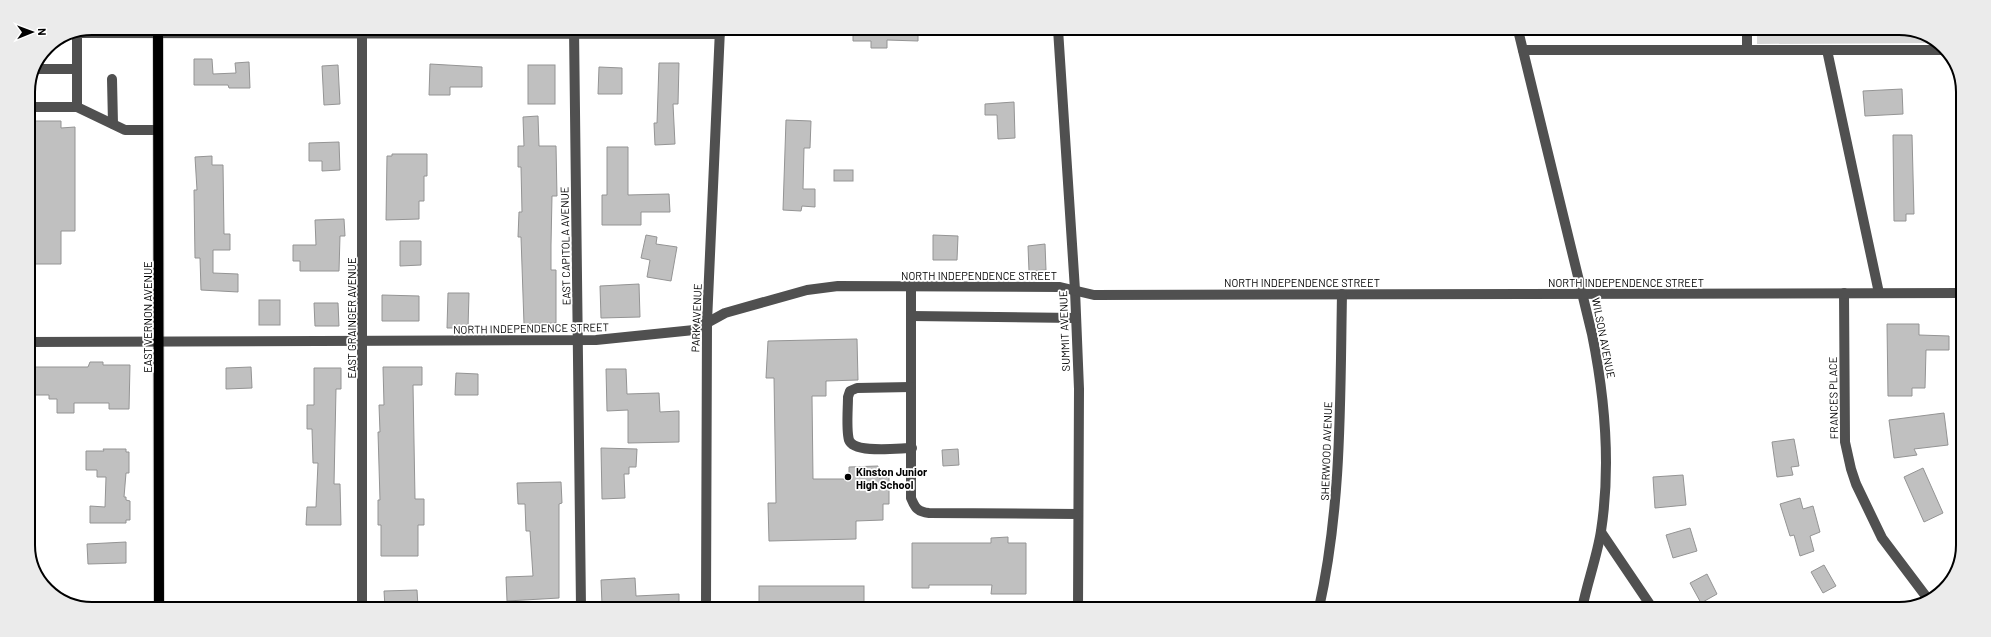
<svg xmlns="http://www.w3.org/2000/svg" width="1991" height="637" font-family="Barlow,sans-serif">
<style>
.green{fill:#d7d7d7}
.building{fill:#c0c0c0;stroke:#949494}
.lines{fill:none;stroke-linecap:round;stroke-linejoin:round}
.major-casing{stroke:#dbdbdb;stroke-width:12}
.minor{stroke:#505050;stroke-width:10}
.major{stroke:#000;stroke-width:10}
.poi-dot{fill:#000;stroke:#fff;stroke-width:1.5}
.labels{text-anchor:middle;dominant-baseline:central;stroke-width:3.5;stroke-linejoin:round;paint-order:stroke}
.street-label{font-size:11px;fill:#000;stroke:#fff}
.poi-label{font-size:11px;font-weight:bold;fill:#000;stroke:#fff;text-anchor:start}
.rim{fill:none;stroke:#000;stroke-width:2}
</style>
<rect width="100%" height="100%" fill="#fff"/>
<polygon class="green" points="1757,30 1916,30 1936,43 1757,44"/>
<g class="building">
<polygon points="853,29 918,29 918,41 887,40 887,48 871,48 871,41 853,41"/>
<polygon points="194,59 212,59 213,74 236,73 235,63 249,62 250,88 229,88 228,85 194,85"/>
<polygon points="659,63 679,63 678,104 673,104 675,144 655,145 654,123 657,123"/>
<polygon points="430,64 482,67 482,87 450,87 450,95 429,95"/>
<polygon points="338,65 340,104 324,105 322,66"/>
<rect x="528" y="65" width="27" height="39"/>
<polygon points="599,67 622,68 622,94 598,94"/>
<polygon points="1902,89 1903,114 1865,116 1863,91"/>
<polygon points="1014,102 1015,138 998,139 997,115 985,115 985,104"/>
<polygon points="538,116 539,146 556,146 557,196 552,196 551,245 551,270 556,270 556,323 524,324 521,237 518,237 519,212 522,212 521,167 518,167 518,146 524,146 523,117"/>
<polygon points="786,120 811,121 810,148 804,148 803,189 815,189 815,207 802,206 801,211 783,210"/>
<polygon points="28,121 61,121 61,128 75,127 75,231 61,231 61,264 28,264"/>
<polygon points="1893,135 1912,135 1914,214 1906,214 1906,221 1894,221"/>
<polygon points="339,142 340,170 322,171 322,161 309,161 309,143"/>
<polygon points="607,147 628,147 628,195 669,194 670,212 641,212 641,225 602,225 602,195 607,195"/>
<polygon points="392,154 427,154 427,176 424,176 424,201 419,201 419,219 386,220 387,156 392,156"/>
<polygon points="212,156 212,165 223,165 224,234 230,234 230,250 213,250 213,273 238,274 238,292 201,290 200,258 195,258 194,190 197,190 195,157"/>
<rect x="834" y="170" width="19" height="11"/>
<polygon points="344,219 345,236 340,236 339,271 300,271 300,261 293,261 293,245 316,245 315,220"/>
<polygon points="646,235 657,237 656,244 677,247 671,281 647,277 650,260 641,258"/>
<polygon points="933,235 958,236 957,260 933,260"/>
<polygon points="400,241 421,241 421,265 400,266"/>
<polygon points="1045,244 1046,270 1029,271 1028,246"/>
<polygon points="639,284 640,317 601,318 600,286"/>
<polygon points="448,293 469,293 468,328 447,328"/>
<polygon points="382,295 419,296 419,321 382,321"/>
<rect x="259" y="300" width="21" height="25"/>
<polygon points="314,303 338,303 339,326 315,326"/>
<polygon points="1887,324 1919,324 1919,335 1949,336 1949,350 1926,350 1925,388 1912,388 1912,396 1888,396"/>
<polygon points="857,339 858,380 826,381 826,396 812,396 813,479 849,479 849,467 878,466 879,478 889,477 889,504 883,504 883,520 856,521 856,539 769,541 768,503 776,503 774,378 766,378 768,341"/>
<polygon points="90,362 103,362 103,365 130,365 129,409 109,409 109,403 74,403 74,413 57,413 57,399 49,399 49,395 28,395 28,367 88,367"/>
<polygon points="251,367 252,388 226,389 226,368"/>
<polygon points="383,367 422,367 422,385 413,385 415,499 424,499 424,525 418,525 418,556 381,556 381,525 378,525 378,500 380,500 378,432 380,432 379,405 384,405"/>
<polygon points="314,368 341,368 341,389 336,389 334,484 340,484 341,525 306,525 307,507 316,507 318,463 313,463 312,429 307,429 307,405 314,405"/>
<polygon points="606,369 626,369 627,394 659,393 660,412 679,411 679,442 628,443 628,410 607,411"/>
<polygon points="456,373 478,374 478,395 455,395"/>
<polygon points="1944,413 1948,445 1914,449 1917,455 1894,458 1889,420"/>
<polygon points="1794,439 1799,466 1791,467 1793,475 1777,477 1772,442"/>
<polygon points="601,448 637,449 636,467 629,467 629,474 624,474 625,498 602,499"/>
<polygon points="103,449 126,449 126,452 129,452 129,473 126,473 124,497 126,497 126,500 130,501 130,520 126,520 126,523 90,523 90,506 105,507 106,477 97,477 97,470 86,470 86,451 104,451"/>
<polygon points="958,449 959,465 943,466 942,450"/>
<polygon points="1923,468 1943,513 1924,522 1904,477"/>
<polygon points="1683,475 1686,505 1655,508 1653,477"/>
<polygon points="561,482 562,503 559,504 559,598 507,601 506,577 533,576 530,531 526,531 525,504 518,504 517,483"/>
<polygon points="1800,498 1803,509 1813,506 1820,532 1810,536 1814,551 1800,556 1794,535 1790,536 1780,504"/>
<polygon points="1690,528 1697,551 1673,558 1666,535"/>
<polygon points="1008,537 1008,543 1026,543 1026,594 991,594 992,585 929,585 929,588 912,588 912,543 991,543 991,538"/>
<polygon points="126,542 126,563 88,564 87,544"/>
<polygon points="1824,565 1836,586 1823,593 1811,572"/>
<polygon points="1707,574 1717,594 1701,603 1690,583"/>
<polygon points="635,578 636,596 679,594 679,608 613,607 613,603 602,604 601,580"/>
<rect x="759" y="586" width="105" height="22"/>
<polygon points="417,590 418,607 385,607 384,591"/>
</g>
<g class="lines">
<g class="major-casing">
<polyline id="major" points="158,28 159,607"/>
</g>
<g class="minor">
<polyline points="574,29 581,607"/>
<polyline points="1058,29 1075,290 1079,389 1078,608"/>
<path d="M1518,30l74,304c13,64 19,132 9,197 -4,26 -14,52 -19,78"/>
<polyline points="1747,30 1747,50"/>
<polyline points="79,33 720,34"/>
<polyline points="1523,50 1947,50"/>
<polyline points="1827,50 1879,293"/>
<polyline points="37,69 76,69"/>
<polyline points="112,79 113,124"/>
<polyline points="28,107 77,107 77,34"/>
<polyline points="77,107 125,130 158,130"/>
<path d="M911,286v212c4,10 7,14 18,15l149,1"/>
<polyline points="1844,293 1845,442 1851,469 1856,484 1882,538 1928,599"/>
<polyline points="911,316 1076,318"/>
<polyline points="28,342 596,340 694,330 725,313 807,290 838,286 1060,287 1094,295 1962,293"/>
<path d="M911,387l-54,1 -7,3 -2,6c0,11 -2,33 1,43 5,14 50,8 63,8"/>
<polyline points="1601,532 1653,609"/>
<polyline points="362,607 362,28"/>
<polyline points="706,608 707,322 720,29"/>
<path d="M1319,608c23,-103 21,-209 23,-314"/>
</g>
<use href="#major" class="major"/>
</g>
<circle class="poi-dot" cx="848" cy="477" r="4"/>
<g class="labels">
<g class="street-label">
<text transform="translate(565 246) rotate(-91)">EAST CAPITOLA AVENUE</text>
<text x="979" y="275">NORTH INDEPENDENCE STREET</text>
<text x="1302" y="282">NORTH INDEPENDENCE STREET</text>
<text x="1626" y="282">NORTH INDEPENDENCE STREET</text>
<text transform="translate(147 317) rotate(-90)">EAST VERNON AVENUE</text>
<text transform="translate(351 318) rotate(-90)">EAST GRAINGER AVENUE</text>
<text transform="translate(696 318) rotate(-88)">PARK AVENUE</text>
<text transform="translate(531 328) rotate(-1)">NORTH INDEPENDENCE STREET</text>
<text transform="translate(1064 331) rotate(-92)">SUMMIT AVENUE</text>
<text transform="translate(1604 338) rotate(79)">WILSON AVENUE</text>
<text transform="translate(1833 398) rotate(-91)">FRANCES PLACE</text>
<text transform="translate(1326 451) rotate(-88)">SHERWOOD AVENUE</text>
</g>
<g class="poi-label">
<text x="856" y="471">Kinston Junior<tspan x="856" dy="13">High School</tspan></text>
</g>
</g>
<path d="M0 0H1991V637H0ZM92 35H1899A57 57 0 0 1 1956 92V545A57 57 0 0 1 1899 602H92A57 57 0 0 1 35 545V92A57 57 0 0 1 92 35Z" fill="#ebebeb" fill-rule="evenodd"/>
<path class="rim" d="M92 35H1899A57 57 0 0 1 1956 92V545A57 57 0 0 1 1899 602H92A57 57 0 0 1 35 545V92A57 57 0 0 1 92 35Z"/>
<g transform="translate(32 32) rotate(89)" stroke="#ffffff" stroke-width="3" paint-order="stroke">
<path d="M0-3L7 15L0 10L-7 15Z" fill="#000000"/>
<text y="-6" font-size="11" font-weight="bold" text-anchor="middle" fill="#000000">N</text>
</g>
</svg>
